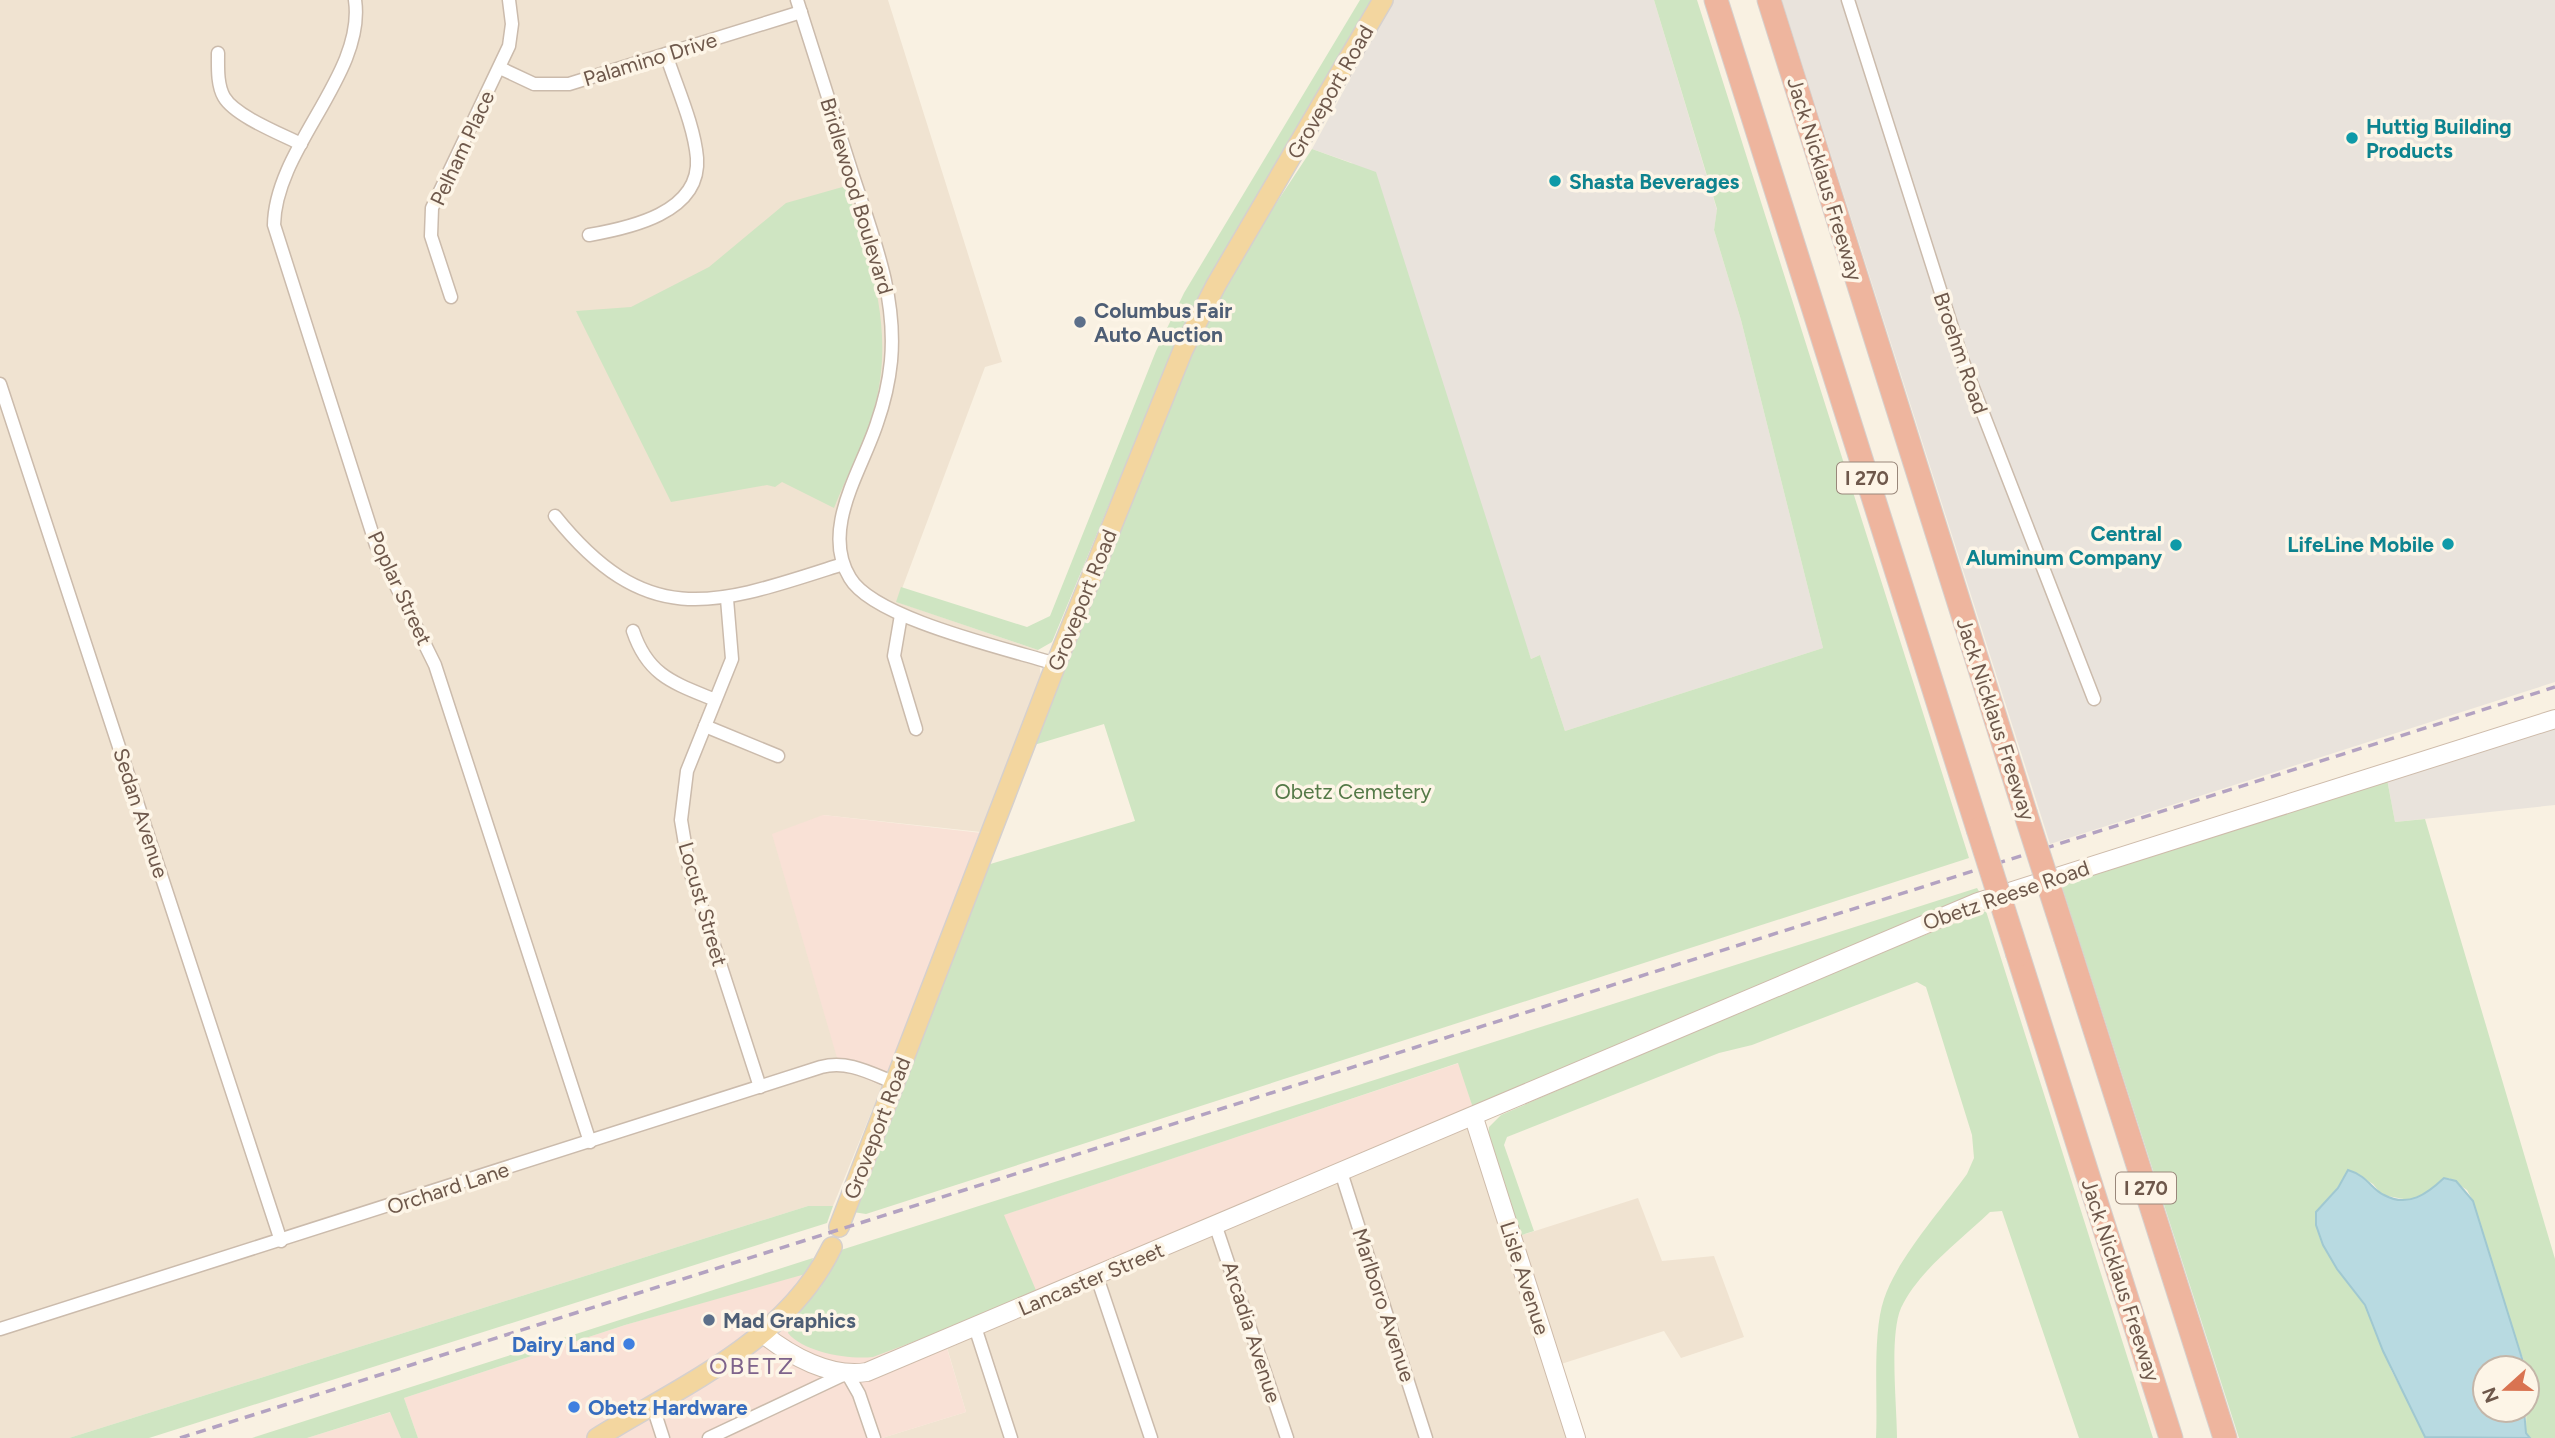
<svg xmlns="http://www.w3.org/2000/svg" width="2555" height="1438" font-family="Figtree,sans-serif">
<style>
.residential{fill:#f0e3d1}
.commercial{fill:#f9e1d6}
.industrial{fill:#e9e3dc}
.green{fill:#cfe5c2}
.water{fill:#b8dae1;stroke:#a0c8d1;stroke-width:2}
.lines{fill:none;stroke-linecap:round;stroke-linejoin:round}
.street-casing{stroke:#cbbbac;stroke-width:15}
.secondary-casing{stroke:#cebbaa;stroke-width:20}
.primary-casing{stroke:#d6d0cd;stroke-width:22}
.highway-casing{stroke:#d6d0cd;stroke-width:25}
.street{stroke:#fff;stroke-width:12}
.secondary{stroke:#fff;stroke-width:18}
.primary{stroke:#f3d69f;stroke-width:19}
.highway{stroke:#eeb59e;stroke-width:23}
.rail{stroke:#b3a2c1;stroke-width:3.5;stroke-dasharray:10 7;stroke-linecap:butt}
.highway-bridge-casing{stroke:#d6d0cd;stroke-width:25;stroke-linecap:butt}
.highway-bridge{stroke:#eeb59e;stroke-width:23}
.culture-dot{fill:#0f9aa8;stroke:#fdf5e7;stroke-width:2.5}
.service-dot{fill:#5c6f8a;stroke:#fdf5e7;stroke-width:2.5}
.shop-dot{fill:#3f7fe0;stroke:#fdf5e7;stroke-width:2.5}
.labels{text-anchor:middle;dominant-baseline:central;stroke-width:7;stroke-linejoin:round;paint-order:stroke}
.shield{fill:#fdf5e7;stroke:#99877a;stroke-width:2}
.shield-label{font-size:19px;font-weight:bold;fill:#6e584b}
.street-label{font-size:21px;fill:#6e584b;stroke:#fdf5e7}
.culture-label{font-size:21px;font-weight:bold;fill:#0d838f;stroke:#fdf5e7;text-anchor:start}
.service-label{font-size:21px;font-weight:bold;fill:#4e5e75;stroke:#fdf5e7;text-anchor:start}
.park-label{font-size:21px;fill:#547947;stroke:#fdf5e7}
.shop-label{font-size:21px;font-weight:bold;fill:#366cbe;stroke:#fdf5e7;text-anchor:end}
.quarter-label{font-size:24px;letter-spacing:2px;fill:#7e638b;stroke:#fdf5e7}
</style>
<rect width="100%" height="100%" fill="#f9f1e2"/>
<g class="residential">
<polygon points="0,0 888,0 1002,362 985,367 897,602 1038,650 1041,678 981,832 823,815 840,1068 882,1086 833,1206 808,1206 69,1438 0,1438"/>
<polygon points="1474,1111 1516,1237 1638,1198 1662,1261 1714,1256 1744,1337 1681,1358 1664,1331 1558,1365 1580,1438 882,1438 966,1412 943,1334"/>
</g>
<g class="commercial">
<polygon points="823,815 999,835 899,1093 840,1068 772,834"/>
<polygon points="1459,1063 1474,1111 943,1335 966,1412 882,1438 418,1438 404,1398 625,1325 1003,1215"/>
<polygon points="391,1412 401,1438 307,1438"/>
</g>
<g class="industrial">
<polygon points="1393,0 1654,0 1717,210 1714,230 1741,320 1823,648 1565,731 1540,655 1531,659 1352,163 1312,149"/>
<polygon points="1782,0 2555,0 2555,682 2050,844"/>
<polygon points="2555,726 2555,805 2395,822 2387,779"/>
</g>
<g class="green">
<polygon points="1360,0 1373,0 1160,382 1052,642 1038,650 896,602 901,587 1027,627 1050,616 1156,351 1184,293"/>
<polygon points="1654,0 1697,0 1969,858 866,1214 853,1212 987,865 1135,821 1104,724 1034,745 1186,358 1234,267 1312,149 1376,172 1531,659 1540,655 1565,731 1823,648 1741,320 1714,230 1717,209"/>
<path d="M846,186c24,74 50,144 28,223 -9,33 -27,66 -40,99l-52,-26 -7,5 -8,-2 -96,17 -95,-191 55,-4 78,-40 77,-64z"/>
<polygon points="2387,779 2395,822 2425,819 2555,1259 2555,1438 2530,1438 2526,1433 2527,1368 2514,1336 2473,1201 2467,1190 2449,1178 2429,1193 2409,1200 2382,1195 2373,1184 2352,1171 2316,1212 2316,1225 2323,1245 2337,1269 2365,1305 2392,1372 2427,1438 2239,1438 2061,884"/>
<path d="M1977,888l3,5 -506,218 -16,-48 -454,152 34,80 -165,62c-24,3 -70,-5 -85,-24l4,-15 28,-30 21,-38z"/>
<path d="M1986,911l167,527h-74l-77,-227 -12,1c-29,28 -71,58 -89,96 -12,28 -4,98 -4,130h-21c2,-39 -4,-104 8,-139 13,-40 58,-90 83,-125l7,-16 -2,-23 -46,-148 -9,-5 -165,63 -33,8 -212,84 -3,8 30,86 -18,6 -28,-99 1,-11 12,-12 322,-140z"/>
<polygon points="808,1206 833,1206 827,1223 149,1438 69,1438"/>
<polygon points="813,1258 809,1273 625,1325 404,1398 418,1438 401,1438 390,1412 307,1438 252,1438"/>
</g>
<path class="water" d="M2348,1170c20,6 23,19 36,25 24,13 43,-1 60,-17l12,3 17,20 52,167h-40v42h39l2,23 4,5 -105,-1 -42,-86 -18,-46 -28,-36 -14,-24 -7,-20v-13l22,-24z"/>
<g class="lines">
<g class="street-casing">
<g id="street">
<path d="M355,0c11,74 -80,148 -81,225l102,320 59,120 155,477"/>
<path d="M797,0c19,59 38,118 56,176 20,61 44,120 38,185 -2,20 -7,42 -14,62 -15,47 -57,106 -27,155 24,41 158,71 206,86"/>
<polyline points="1848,0 1963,362 2094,699"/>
<path d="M218,53c0,14 -1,32 6,44 11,19 57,37 77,47"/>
<polyline points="500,68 534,84 569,84 801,12"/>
<path d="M589,235c40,-7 112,-22 108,-77 -3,-34 -21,-72 -31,-104"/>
<polyline points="451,297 431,236 432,208 509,46 512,24 509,0"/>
<polyline points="0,384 281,1241"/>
<path d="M555,516c94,117 163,88 288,48"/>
<polyline points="727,599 732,659 687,771 681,820 689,868 760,1087"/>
<polyline points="901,615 894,656 916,729"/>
<path d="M633,631c15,45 41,52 82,69"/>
<polyline points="705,726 778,756"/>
<polyline points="1341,1172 1426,1438"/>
<polyline points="1216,1227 1287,1438"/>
<polyline points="1097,1277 1151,1438"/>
<polyline points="975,1327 1011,1438"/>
<path d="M0,1329l821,-262c27,-7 49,6 74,16"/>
<polyline points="652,1404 663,1438"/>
<polyline points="709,1438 847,1373 859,1394 874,1438"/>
</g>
</g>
<g class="secondary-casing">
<g id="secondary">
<polyline points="1474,1118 1576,1438"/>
<path d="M763,1334c28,22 67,44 104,38l1111,-470 577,-183"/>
</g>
</g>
<g class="primary-casing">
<g id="primary">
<polyline points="839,1227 1056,664 1183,350 1216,285 1383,0"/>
<path d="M597,1438c84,-52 190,-97 235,-191"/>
</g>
</g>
<g class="highway-casing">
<g id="highway">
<polyline points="1716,0 1978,829"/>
<polyline points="1769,0 2025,812"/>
<polyline points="2066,939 2225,1438"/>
<polyline points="2018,955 2171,1438"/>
</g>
</g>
<use href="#street" class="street"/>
<use href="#secondary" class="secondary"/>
<use href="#primary" class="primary"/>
<use href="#highway" class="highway"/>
<polyline class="rail" points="180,1438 2555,687"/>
<g class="highway-bridge-casing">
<g id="highway-bridge">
<polyline points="2025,812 2066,939"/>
<polyline points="1978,829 2018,955"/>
</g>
</g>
<use href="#highway-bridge" class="highway-bridge"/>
</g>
<g class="culture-dot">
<circle cx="2352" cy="138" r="7"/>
<circle cx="1555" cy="181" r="7"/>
<circle cx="2448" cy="544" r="7"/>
<circle cx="2176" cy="545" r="7"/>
</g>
<g class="service-dot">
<circle cx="1080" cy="322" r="7"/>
<circle cx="709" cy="1320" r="7"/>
</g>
<g class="shop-dot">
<circle cx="629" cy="1344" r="7"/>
<circle cx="574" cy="1407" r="7"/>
</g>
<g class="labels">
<g class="shield">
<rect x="1837" y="462.5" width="60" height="31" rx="5"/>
<rect x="2116" y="1172.5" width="60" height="31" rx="5"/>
</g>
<g class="shield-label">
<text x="1867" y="478">I 270</text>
<text x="2146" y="1188">I 270</text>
</g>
<g class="street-label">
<text transform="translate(650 59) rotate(-17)">Palamino Drive</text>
<text transform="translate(1330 92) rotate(-60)">Groveport Road</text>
<text transform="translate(462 148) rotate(-65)">Pelham Place</text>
<text transform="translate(1825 179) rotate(73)">Jack Nicklaus Freeway</text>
<text transform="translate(857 196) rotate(73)">Bridlewood Boulevard</text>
<text transform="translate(1961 353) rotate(71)">Broehm Road</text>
<text transform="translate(400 588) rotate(65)">Poplar Street</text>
<text transform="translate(1082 600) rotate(-68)">Groveport Road</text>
<text transform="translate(1996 719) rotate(72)">Jack Nicklaus Freeway</text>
<text transform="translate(141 813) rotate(72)">Sedan Avenue</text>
<text transform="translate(2006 895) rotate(-19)">Obetz Reese Road</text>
<text transform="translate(703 904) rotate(74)">Locust Street</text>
<text transform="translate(877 1128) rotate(-69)">Groveport Road</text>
<text transform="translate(448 1188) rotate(-18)">Orchard Lane</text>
<text transform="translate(1525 1278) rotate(72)">Lisle Avenue</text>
<text transform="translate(1091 1279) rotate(-23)">Lancaster Street</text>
<text transform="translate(2121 1280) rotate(72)">Jack Nicklaus Freeway</text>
<text transform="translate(1384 1305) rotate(72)">Marlboro Avenue</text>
<text transform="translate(1252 1332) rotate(72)">Arcadia Avenue</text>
</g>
<g class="culture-label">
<text x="2366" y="126">Huttig Building<tspan x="2366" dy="24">Products</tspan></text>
<text x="1569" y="181">Shasta Beverages</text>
<text x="2162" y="533" text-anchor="end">Central<tspan x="2162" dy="24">Aluminum Company</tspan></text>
<text x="2434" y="544" text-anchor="end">LifeLine Mobile</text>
</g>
<g class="service-label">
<text x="1094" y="310">Columbus Fair<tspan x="1094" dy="24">Auto Auction</tspan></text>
<text x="723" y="1320">Mad Graphics</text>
</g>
<g class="park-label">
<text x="1353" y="791">Obetz Cemetery</text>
</g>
<g class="shop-label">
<text x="615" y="1344">Dairy Land</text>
<text x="588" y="1407" text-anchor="start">Obetz Hardware</text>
</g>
<g class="quarter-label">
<text x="752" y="1365">OBETZ</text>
</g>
</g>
<g transform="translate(2506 1389) rotate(249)"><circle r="33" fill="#fdf5e7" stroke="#c4b6a9" stroke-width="2"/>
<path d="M0-5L12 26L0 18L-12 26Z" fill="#d97351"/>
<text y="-10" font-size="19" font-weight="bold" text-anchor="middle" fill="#6e584b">N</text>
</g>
</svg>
